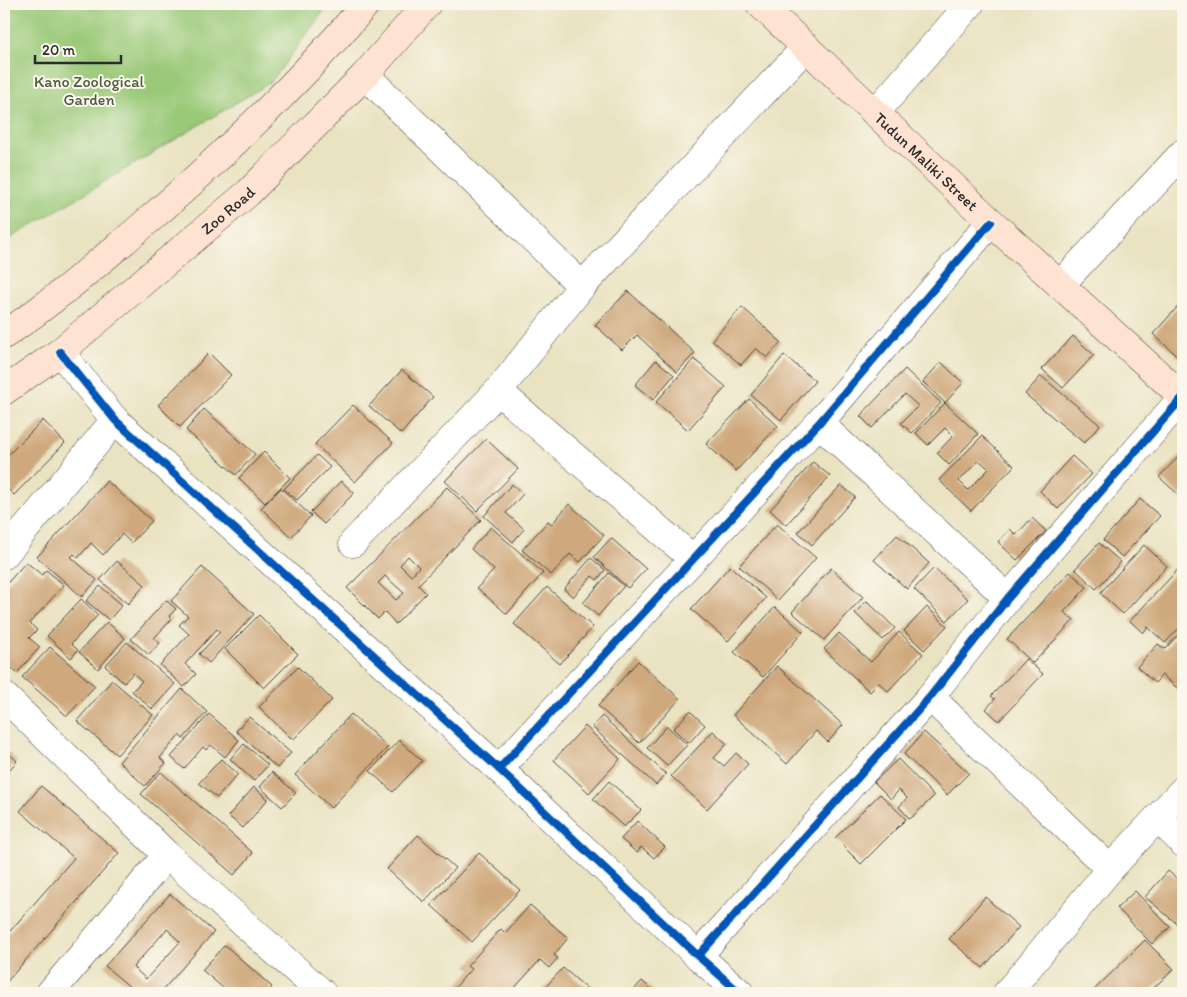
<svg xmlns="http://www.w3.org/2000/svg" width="1187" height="997" font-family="Itim,sans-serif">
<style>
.green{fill:#9ac978;stroke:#627a52}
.building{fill:#cfa97d;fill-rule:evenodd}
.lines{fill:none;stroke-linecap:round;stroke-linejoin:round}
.street-casing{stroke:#484742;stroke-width:29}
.secondary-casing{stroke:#484742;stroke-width:29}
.street{stroke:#fff;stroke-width:28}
.secondary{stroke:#fee3d2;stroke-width:28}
.cycleway-casing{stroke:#fbf7ec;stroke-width:11}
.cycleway{stroke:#0057b8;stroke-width:8}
.labels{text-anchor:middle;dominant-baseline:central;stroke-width:4;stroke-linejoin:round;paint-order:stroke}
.park-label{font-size:16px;fill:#4c5a42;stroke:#fbf7ec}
.street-label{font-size:16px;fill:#2b2b2b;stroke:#fbf7ec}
</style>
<rect width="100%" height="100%" fill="#fbf7ec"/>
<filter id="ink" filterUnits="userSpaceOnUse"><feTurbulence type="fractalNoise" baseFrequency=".02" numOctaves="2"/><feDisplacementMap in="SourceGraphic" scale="10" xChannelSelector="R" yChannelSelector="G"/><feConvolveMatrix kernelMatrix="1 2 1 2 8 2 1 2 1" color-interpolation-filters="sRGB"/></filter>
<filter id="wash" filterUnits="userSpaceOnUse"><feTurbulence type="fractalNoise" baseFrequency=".0096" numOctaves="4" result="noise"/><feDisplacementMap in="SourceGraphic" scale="20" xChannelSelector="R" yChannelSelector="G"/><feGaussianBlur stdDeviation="1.12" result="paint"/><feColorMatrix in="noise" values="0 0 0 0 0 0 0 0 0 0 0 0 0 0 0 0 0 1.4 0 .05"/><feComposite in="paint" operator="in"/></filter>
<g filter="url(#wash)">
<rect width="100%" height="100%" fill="#eae3c2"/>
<polygon class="green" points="4,4 329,4 271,82 4,242"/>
<g id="blocks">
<g class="building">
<polygon points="628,291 695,353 677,372 637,335 622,350 595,325"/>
<polygon points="1183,301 1183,358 1182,360 1153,334"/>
<polygon points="742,307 781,342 767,358 756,348 741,365 712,340"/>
<polygon points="1073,336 1094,355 1063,388 1042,369"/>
<polygon points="209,353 231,375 180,427 158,405"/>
<polygon points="784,355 815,381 781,420 751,395"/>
<polygon points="694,359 726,387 688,430 656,402"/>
<polygon points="656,360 674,375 653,400 635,385"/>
<polygon points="941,362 963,383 945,403 923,382"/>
<polygon points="905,369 941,403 912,433 901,423 918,406 905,394 872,428 860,416"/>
<polygon points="402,370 433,397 401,434 369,406"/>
<polygon points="1041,376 1100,425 1084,443 1025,394"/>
<polygon points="749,399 778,426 736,471 706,444"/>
<polygon points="945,403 978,434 949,465 937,453 953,436 945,428 928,445 916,433"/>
<polygon points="353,405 393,443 355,482 315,444"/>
<polygon points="204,409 255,454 236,475 186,430"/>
<polygon points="43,420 65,443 14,495 4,485 4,459"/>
<path d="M982,436l32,30 -43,45 -32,-31zM979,460l10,9 -21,21 -9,-9z"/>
<polygon points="486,439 518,469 477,511 445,481"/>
<polygon points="264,452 290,478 265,503 239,478"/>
<polygon points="1183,452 1183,493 1180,496 1159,477"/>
<polygon points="317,455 330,467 297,500 284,489"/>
<polygon points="1072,456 1092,474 1058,509 1040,491"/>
<polygon points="813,462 830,476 786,525 770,510"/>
<polygon points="107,481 152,521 131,543 122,534 103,555 91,543 78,558 74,554 71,557 97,580 82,597 37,557"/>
<polygon points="341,481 354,493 324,524 311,512"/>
<polygon points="512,484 523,494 506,513 524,529 513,542 484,516"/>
<polygon points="841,485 855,497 812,545 798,532"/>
<path d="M447,487l34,33 -63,65 8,8 -30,31 -11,-12 -7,7 -31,-31zM408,556l11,11 -8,9 -11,-11zM385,576l19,17 -8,7 -18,-17z"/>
<polygon points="281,488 311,516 291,537 261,508"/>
<polygon points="1140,499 1160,516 1122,557 1103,540"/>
<polygon points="569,504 604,535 580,562 570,554 551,575 522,550 548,521 552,524"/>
<polygon points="1032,518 1046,531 1017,560 998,542 1010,529 1016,535"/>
<polygon points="777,524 816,558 778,600 739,566"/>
<polygon points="491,527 543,573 507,614 477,588 494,570 471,549"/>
<polygon points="897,535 929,563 907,589 874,560"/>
<polygon points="611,538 646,569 628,588 594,557"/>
<polygon points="1099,543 1121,562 1096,589 1075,569"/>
<polygon points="1144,545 1167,566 1123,614 1100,593"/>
<polygon points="591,558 605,570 597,580 592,576 573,597 564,589"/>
<polygon points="117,561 145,585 128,604 100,580"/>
<polygon points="26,562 42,575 46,570 64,585 30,623 37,630 29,638 40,647 17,673 4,661 4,587"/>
<polygon points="1183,564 1183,624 1165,643 1148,627 1143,633 1130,621"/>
<polygon points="730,566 766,598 728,641 691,609"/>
<polygon points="202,567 254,614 209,663 199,654 220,632 217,629 185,664 196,674 184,687 160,665 189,634 179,625 188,616 171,601"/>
<polygon points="831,568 863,597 824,640 792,612"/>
<polygon points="934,568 968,599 947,621 914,589"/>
<polygon points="1070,572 1087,587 1064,612 1074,620 1033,663 1007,639"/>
<polygon points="609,573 624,586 598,616 583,603"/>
<polygon points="100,586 122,605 109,620 86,601"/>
<polygon points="547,587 593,627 560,664 514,624"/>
<polygon points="81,599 98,615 71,644 78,650 71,658 47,636"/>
<polygon points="166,600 176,609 169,616 172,619 154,638 160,643 149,655 131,639"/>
<polygon points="867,601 895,628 883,640 855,613"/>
<polygon points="775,607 803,632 763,677 734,652"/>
<polygon points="927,607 947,626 924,650 904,631"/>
<polygon points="259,615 298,654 264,688 225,649"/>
<polygon points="107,622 125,638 98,669 79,652"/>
<polygon points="899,632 923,654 888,691 879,683 870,692 824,649 839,633 871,662"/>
<polygon points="1177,636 1183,642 1183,693 1162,675 1155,683 1137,667 1158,644 1165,649"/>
<polygon points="127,642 175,684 152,709 132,691 142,681 133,673 124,683 105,666"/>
<polygon points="50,647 95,686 67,716 22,677"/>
<polygon points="1026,659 1043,674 999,721 986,709 995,699 991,696"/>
<polygon points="638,661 680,699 639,743 598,706"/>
<polygon points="777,666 843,725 828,742 816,731 787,764 733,715"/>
<polygon points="298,667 332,700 293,740 259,707"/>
<polygon points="112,680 153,715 117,755 77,721"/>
<polygon points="182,689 207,712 183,739 179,735 160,758 166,763 145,786 119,762"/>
<polygon points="690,711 705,725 689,743 673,729"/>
<polygon points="209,714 239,740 225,757 211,745 206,750 203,747 184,769 171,757"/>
<polygon points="351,714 388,747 331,808 295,775"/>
<polygon points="602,716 666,774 656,785 592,727"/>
<polygon points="249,717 291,753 277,768 236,731"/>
<polygon points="585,726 620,759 589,793 554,760"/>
<polygon points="667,726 687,745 667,766 647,748"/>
<polygon points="713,731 727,744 714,758 724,766 736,753 748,764 707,809 671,776"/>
<polygon points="924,732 969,773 947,795 904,754"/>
<polygon points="399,740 422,761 393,792 370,771"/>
<polygon points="244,744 268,765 254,781 230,759"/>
<polygon points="4,749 17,761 4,776"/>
<polygon points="221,759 238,774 217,798 199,783"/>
<polygon points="898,759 934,796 910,819 899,807 907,798 899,790 891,799 874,782"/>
<polygon points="161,772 253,853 234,875 141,794"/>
<polygon points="272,772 296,793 282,807 260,787"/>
<polygon points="609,781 641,810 624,827 593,799"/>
<polygon points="41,786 119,853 4,985 4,938 74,858 20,811"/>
<polygon points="254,787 268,799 243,828 228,816"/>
<polygon points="880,794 906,819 861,864 835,838"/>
<polygon points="637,821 665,847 654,858 641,847 637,853 621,839"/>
<polygon points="418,835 455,868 424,902 387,869"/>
<polygon points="479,853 520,890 472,942 431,905"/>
<polygon points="1168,871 1183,884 1183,926 1182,928 1145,897"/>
<polygon points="1135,891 1170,927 1152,944 1117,908"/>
<path d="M170,894l44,38 -54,61h-23l-32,-27zM167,929l13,13 -34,37 -13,-12z"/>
<polygon points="985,897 1019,927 983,968 949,939"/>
<polygon points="530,905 568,938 554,955 558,958 549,968 540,960 510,993 453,993 451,992 471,969 467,966 501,929 505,933"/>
<polygon points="1145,940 1174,969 1148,993 1091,993"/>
<polygon points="225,945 272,987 267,993 229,993 202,970"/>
<polygon points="563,968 592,993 540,993"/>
<polygon points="642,981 656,993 631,993"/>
</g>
</g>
</g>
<g filter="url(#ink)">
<use href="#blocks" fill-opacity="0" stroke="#484742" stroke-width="1"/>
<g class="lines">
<g class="street-casing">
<g id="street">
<polyline points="365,75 582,286"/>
<polyline points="875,113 970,4"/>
<polyline points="1060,285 1183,153"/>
<polyline points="60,352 115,420 499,769 698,956 740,993"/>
<polyline points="498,391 692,558"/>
<polyline points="819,423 1008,598"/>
<polyline points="353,543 498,391 582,286 806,47"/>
<polyline points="4,555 115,420"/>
<polyline points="4,696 167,855 322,993"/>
<polyline points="930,697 1110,869"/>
<polyline points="499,769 819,423 991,222"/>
<polyline points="1158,818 1183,843"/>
<polyline points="698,956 930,697 1008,598 1183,397"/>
<polyline points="50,993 167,855"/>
<polyline points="1007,993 1110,869 1183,790"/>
</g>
</g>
<g class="secondary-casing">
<g id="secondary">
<path id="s1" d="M760,4l231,218 192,175"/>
<path d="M4,335c46,-31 88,-67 131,-103 82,-70 161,-146 231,-228"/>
<path id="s2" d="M4,391l56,-39 188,-159 117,-118 62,-71"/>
</g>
</g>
<use href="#street" class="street"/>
<use href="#secondary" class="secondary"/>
<g class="cycleway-casing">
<g id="cycleway">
<polyline points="60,352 115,420 499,769 698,956 740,993"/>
<polyline points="499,769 819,423 991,222"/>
<polyline points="698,956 930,697 1008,598 1183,397"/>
</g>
</g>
<use href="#cycleway" class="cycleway"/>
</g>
</g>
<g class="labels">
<g class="park-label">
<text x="89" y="81">Kano Zoological<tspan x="89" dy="18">Garden</tspan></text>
</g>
<g class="street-label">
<text stroke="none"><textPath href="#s1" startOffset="229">Tudun Maliki Street</textPath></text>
<text stroke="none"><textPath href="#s2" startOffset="288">Zoo Road</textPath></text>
</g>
</g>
<rect width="1187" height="997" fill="none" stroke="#fbf7ec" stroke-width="20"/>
<path d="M35 55v8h86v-8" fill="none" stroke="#2b2b2b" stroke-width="2.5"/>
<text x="42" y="55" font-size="15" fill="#2b2b2b" stroke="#fbf7ec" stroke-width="4" paint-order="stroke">20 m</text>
</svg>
